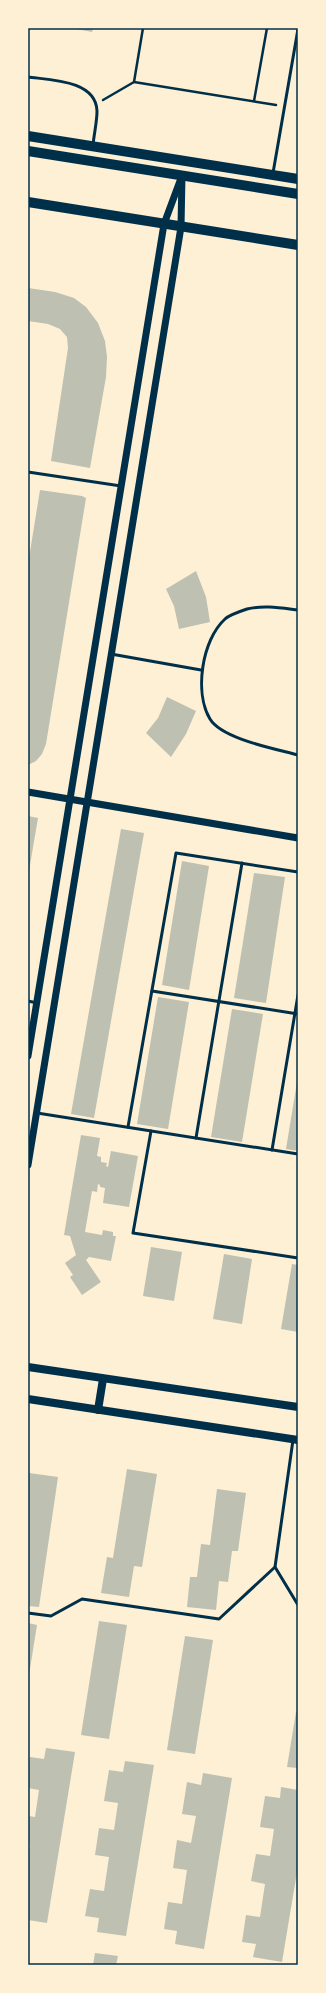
<svg xmlns="http://www.w3.org/2000/svg" width="326" height="1993" font-family="'PT Sans',sans-serif">
<style>
.building{fill:#bec0b2}
.lines{fill:none;stroke-linecap:round;stroke-linejoin:round}
.path{stroke:#003049;stroke-width:2.5}
.service{stroke:#003049;stroke-width:3}
.tertiary{stroke:#003049;stroke-width:7}
.secondary{stroke:#003049;stroke-width:8}
.primary{stroke:#003049;stroke-width:10}
.neatline{fill:none;stroke:#003049;stroke-width:1.5}
</style>
<rect width="100%" height="100%" fill="#fdf0d5"/>
<g class="building">
<polygon points="71,28 93,28 92,32"/>
<polygon points="28,288 55,292 74,298 86,307 98,323 105,341 107,357 106,377 90,468 51,461 68,348 67,337 60,329 48,324 28,321"/>
<polygon points="40,490 82,496 86,498 46,744 42,754 36,761 28,765 28,564"/>
<polygon points="196,571 206,597 210,622 179,629 174,606 166,589"/>
<polygon points="167,697 196,711 186,734 171,757 146,733 158,718"/>
<polygon points="28,816 38,818 29,871 28,871"/>
<polygon points="121,829 144,833 94,1118 71,1114"/>
<polygon points="182,861 209,866 189,990 162,985"/>
<polygon points="254,873 285,877 266,1003 234,998"/>
<polygon points="158,997 189,1002 168,1129 137,1124"/>
<polygon points="232,1009 263,1014 242,1142 211,1137"/>
<polygon points="297,1082 298,1082 298,1151 286,1149"/>
<polygon points="81,1135 100,1138 97,1156 101,1157 101,1162 107,1163 106,1166 108,1167 111,1151 138,1156 129,1207 103,1203 105,1188 100,1187 100,1185 98,1184 97,1192 92,1191 85,1232 102,1235 103,1230 113,1232 113,1236 116,1236 111,1261 89,1257 86,1260 101,1282 82,1295 70,1277 73,1275 65,1263 76,1255 70,1236 64,1235"/>
<polygon points="151,1247 182,1252 174,1301 143,1296"/>
<polygon points="224,1254 252,1259 242,1324 213,1319"/>
<polygon points="292,1264 298,1265 298,1332 281,1329"/>
<polygon points="127,1469 157,1474 142,1567 134,1566 129,1597 101,1593 107,1557 113,1558"/>
<polygon points="29,1473 58,1477 39,1607 28,1606"/>
<polygon points="217,1489 246,1493 238,1551 232,1551 228,1582 219,1581 216,1610 187,1607 190,1577 197,1577 201,1544 210,1545"/>
<polygon points="99,1621 127,1625 109,1739 81,1735"/>
<polygon points="28,1623 37,1625 29,1675 28,1675"/>
<polygon points="185,1636 213,1640 195,1754 167,1750"/>
<polygon points="296,1712 298,1712 298,1768 287,1767"/>
<polygon points="46,1748 75,1752 47,1923 28,1920 28,1860 30,1844 28,1844 28,1816 35,1817 39,1790 28,1788 28,1770 30,1757 44,1759"/>
<polygon points="125,1761 154,1765 126,1936 97,1932 99,1918 85,1916 90,1889 104,1891 109,1857 95,1855 99,1828 114,1830 118,1803 104,1801 109,1770 123,1772"/>
<polygon points="203,1773 232,1778 204,1949 175,1944 177,1931 164,1929 168,1902 182,1904 187,1870 173,1868 177,1840 191,1843 196,1816 182,1814 187,1782 201,1785"/>
<polygon points="281,1787 298,1790 298,1866 282,1962 253,1957 256,1944 242,1942 246,1915 260,1917 265,1884 251,1881 256,1854 270,1856 274,1829 260,1827 265,1796 280,1798"/>
<polygon points="95,1953 118,1956 116,1965 93,1965"/>
</g>
<g class="lines">
<g class="path">
<polyline points="134,82 276,105"/>
<polyline points="103,100 134,82 143,28"/>
<polyline points="254,101 267,28"/>
</g>
<g class="service">
<path d="M28,77c22,3 68,3 69,34 0,11 -3,23 -4,34"/>
<polyline points="273,173 298,29"/>
<polyline points="28,472 121,486"/>
<path d="M298,610c-17,-2 -34,-5 -51,-1 -6,2 -18,6 -22,10 -23,21 -31,73 -15,100 12,20 66,30 88,36"/>
<polyline points="111,654 201,670"/>
<polyline points="152,991 298,1014"/>
<polyline points="28,1001 37,1003"/>
<polyline points="37,1113 298,1154"/>
<polyline points="128,1127 176,853 298,872"/>
<polyline points="151,1131 133,1233 298,1258"/>
<polyline points="196,1138 242,863"/>
<polyline points="272,1150 298,995"/>
<polyline points="275,1567 298,1605"/>
<polyline points="28,1613 51,1616 82,1599 219,1619 275,1567 293,1440"/>
</g>
<g class="tertiary">
<polyline points="28,792 298,838"/>
<polyline points="28,1056 164,224 180,181"/>
<polyline points="28,1165 181,227 182,175"/>
</g>
<g class="secondary">
<polyline points="28,1367 298,1407"/>
<polyline points="28,1399 298,1440"/>
<polyline points="98,1410 103,1379"/>
</g>
<g class="primary">
<polyline points="28,136 298,179"/>
<polyline points="28,151 298,194"/>
<polyline points="28,202 298,245"/>
</g>
</g>
<rect width="326" height="1993" fill="none" stroke="#fdf0d5" stroke-width="58"/>
<rect x="29" y="29" width="268" height="1935" class="neatline"/>
</svg>
